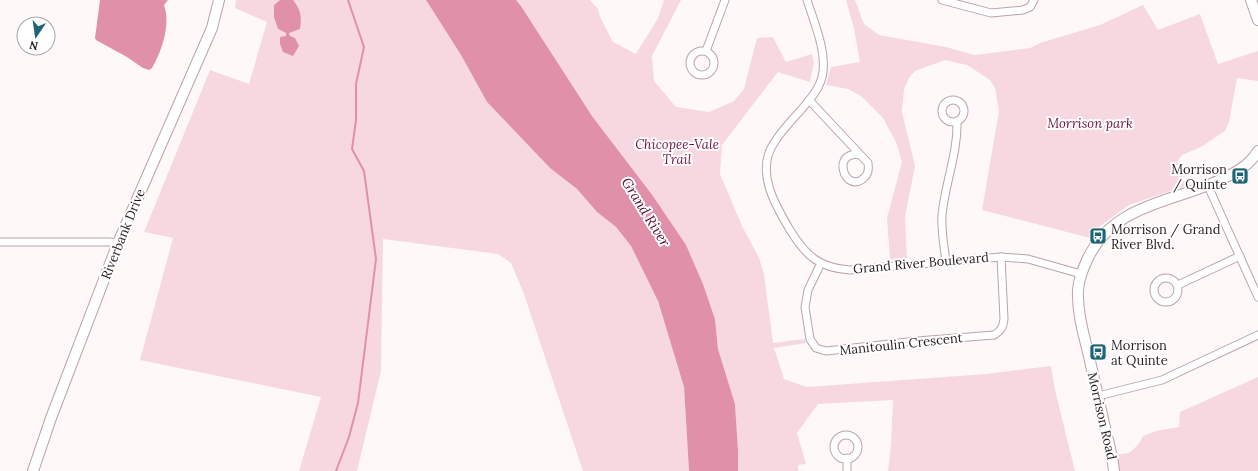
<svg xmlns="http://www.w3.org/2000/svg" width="1258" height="471" font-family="Lora,serif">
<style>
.green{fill:#f7d8e1}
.water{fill:#e190aa}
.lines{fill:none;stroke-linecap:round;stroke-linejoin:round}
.stream{stroke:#e190aa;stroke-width:2}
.street-casing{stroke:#bca2a9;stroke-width:9}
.secondary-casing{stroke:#bca2a9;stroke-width:12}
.street{stroke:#fff;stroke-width:7}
.secondary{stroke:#fff;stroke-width:10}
.labels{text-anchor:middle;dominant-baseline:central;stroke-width:4;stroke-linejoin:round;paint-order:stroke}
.park-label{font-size:13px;font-style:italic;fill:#72123e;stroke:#fff}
.poi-label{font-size:13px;fill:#261c1f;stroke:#fff;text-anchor:start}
.street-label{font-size:13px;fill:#261c1f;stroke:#fff}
.water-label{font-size:14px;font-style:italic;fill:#560e2e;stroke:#fff}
</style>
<rect width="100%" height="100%" fill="#fef8f9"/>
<g class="green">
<polygon points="236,0 280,0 274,5 278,29 286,33 286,36 290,36 289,33 293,0 292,0 426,0 461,55 487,102 550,168 577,189 597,212 616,227 631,246 658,301 684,387 689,471 583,471 524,294 511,263 498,254 383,239 381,371 357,471 299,471 321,397 140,360 173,238 144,232 210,70 249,84 267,22 235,8"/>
<polygon points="516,0 590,0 598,9 600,17 613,42 636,54 658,18 664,0 681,0 652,56 654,81 676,107 709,112 734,101 744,89 757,38 773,37 786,62 812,54 814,62 810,82 778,72 722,145 720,174 742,226 759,258 764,274 773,343 805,339 806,343 774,348 784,379 807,387 986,374 1051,366 1055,390 1075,471 888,471 891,444 893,400 818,404 797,433 806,464 798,465 798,471 738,471 738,450 735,404 718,349 715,319 703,284 686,246 653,196 592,116 521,6"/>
<polygon points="846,0 855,0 864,24 879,35 946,47 974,55 1030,48 1040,43 1100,25 1143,5 1158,30 1200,14 1218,64 1258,51 1258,81 1237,78 1229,122 1225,131 1201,147 1182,155 1177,162 1185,186 1129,205 1100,226 1090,238 982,210 999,111 995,88 990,80 967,65 945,60 915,71 909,78 904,89 902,112 915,166 905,217 907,258 890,260 887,218 902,162 896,142 883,118 861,96 848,89 826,85 831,67 860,62 854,29"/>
<polygon points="1258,377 1258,471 1118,471 1114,455 1129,453 1138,445 1143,436 1156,431 1179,427 1180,412"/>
</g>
<g class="water">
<path d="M100,0h68l-4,5c7,19 -2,46 -12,63l-3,2 -6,-2 -16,-11 -31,-17 -1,-2z"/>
<path d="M280,0h13c8,10 9,17 7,29l-11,4 1,3 5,2 4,8 -6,10 -10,-4 -3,-8v-7l6,-1v-3l-8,-4 -4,-12v-12z"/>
<polygon points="426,0 516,0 521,6 592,116 653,196 686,245 703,284 715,319 718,349 735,404 738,450 738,471 689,471 684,387 658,301 631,246 616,227 597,212 577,189 550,168 487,102 461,55"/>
</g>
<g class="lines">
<polyline class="stream" points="336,471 349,437 358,403 376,259 364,171 352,149 356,120 356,84 364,47 348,0"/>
<g class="street-casing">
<g id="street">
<path d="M807,0c7,22 21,54 15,77 -3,13 -13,23 -21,33 -9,10 -20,21 -27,33 -19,28 1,62 16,87 16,26 29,38 60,40l151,-13 27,2 53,15"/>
<polyline points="942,0 991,13 1023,10 1030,7 1034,0"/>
<polyline points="706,51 725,0"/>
<circle cx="702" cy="63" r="12"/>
<path d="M809,100l59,63c1,6 1,11 -4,15 -19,17 -34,-28 -4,-23"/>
<circle cx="953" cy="111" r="11"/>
<polyline points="1208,186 1258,297"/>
<polyline points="0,242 109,242 118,243"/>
<path d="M946,261c-2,-15 -5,-30 -4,-46 3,-32 16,-62 15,-94"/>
<path d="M821,263l-13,27 -3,17 5,32 6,9 10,3 91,-10 77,-6c7,-4 9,-8 10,-16l-3,-62"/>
<circle cx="1166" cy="290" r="12"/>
<polyline points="1178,285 1240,256"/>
<polyline points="1098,396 1162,380 1258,335"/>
<circle cx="846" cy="447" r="12"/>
<polyline points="847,471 847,458"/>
</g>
</g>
<g class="secondary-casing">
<g id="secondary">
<polyline points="1251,0 1258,20"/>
<polyline points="33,471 51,418 118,243 212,28 219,0"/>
<path d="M1114,471c-1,-13 -5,-26 -8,-39 -6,-26 -12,-53 -18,-80 -5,-20 -11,-41 -10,-62 1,-12 5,-21 10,-32 26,-54 83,-55 132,-78 15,-7 29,-14 38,-29"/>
</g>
</g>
<use href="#street" class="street"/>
<use href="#secondary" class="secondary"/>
</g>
<defs>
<g id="bus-square" transform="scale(0.9)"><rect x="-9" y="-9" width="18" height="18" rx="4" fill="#1d6474" stroke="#fff"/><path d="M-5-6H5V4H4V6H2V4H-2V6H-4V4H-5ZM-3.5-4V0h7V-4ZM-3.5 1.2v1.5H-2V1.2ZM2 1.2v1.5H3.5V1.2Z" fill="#fff"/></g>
</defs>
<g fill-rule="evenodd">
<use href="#bus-square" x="1240" y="176"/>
<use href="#bus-square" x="1098" y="236"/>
<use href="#bus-square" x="1098" y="352"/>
</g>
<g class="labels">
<g class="park-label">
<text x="1090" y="123">Morrison park</text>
<text x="677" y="144">Chicopee-Vale<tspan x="677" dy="15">Trail</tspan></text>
</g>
<g class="poi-label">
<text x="1227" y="169" text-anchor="end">Morrison<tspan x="1227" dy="15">/ Quinte</tspan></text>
<text x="1111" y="229">Morrison / Grand<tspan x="1111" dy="15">River Blvd.</tspan></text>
<text x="1111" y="345">Morrison<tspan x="1111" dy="15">at Quinte</tspan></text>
</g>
<g class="street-label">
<text transform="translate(123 234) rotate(-68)">Riverbank Drive</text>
<text transform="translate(921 263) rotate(-5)">Grand River Boulevard</text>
<text transform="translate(901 344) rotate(-6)">Manitoulin Crescent</text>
<text transform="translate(1102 416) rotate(77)">Morrison Road</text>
</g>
<g class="water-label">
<text transform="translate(646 212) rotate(58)">Grand River</text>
</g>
</g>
<g transform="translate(36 36) rotate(193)"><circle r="19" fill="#ffffff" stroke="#a8a4a5"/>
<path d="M0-3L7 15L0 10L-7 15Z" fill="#1d6474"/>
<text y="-6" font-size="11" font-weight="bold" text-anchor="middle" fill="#261c1f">N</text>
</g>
</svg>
